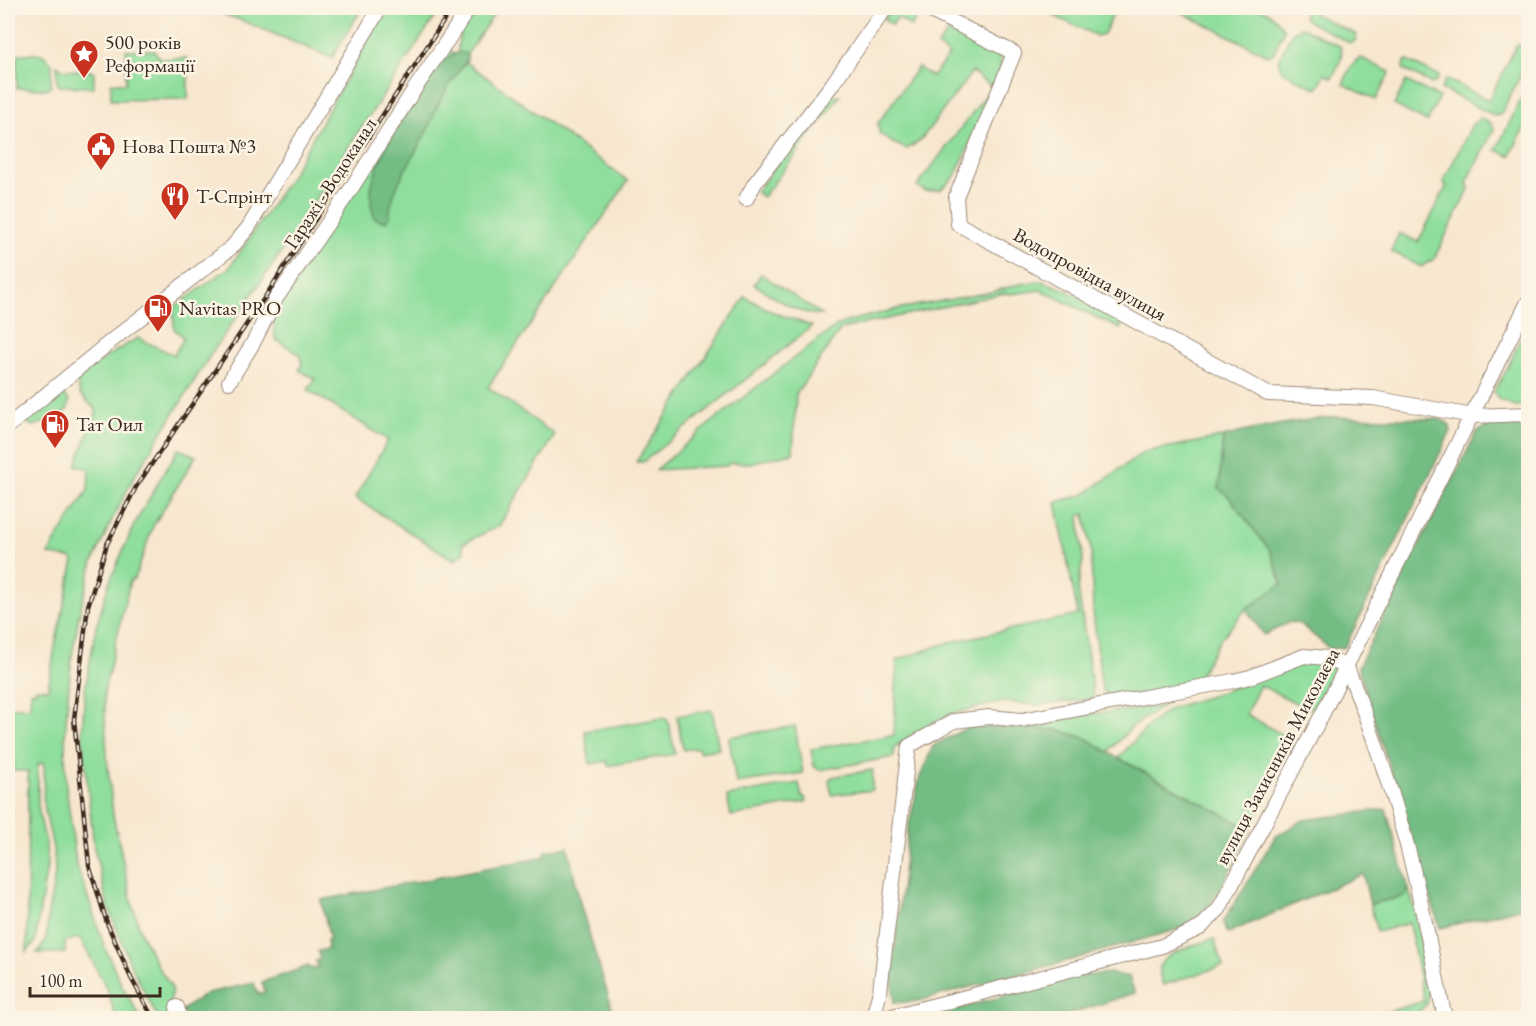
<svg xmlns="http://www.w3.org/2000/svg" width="1536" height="1026" font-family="'EB Garamond',serif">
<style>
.green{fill:#8fde9d;stroke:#65845e;stroke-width:1.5}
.forest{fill:#73bd84;stroke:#577451;stroke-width:1.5}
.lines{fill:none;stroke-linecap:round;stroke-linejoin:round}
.minor-casing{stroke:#9a8877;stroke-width:16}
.minor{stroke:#fff;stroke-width:14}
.rail-casing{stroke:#3b2a1e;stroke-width:4.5}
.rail{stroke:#fcf5e5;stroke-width:2;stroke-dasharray:7;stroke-linecap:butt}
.labels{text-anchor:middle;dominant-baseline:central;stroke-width:5;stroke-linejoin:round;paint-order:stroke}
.poi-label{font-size:20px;fill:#3b2a1e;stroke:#fcf5e5;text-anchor:start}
.street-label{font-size:20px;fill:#3b2a1e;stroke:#fcf5e5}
</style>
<rect width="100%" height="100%" fill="#fcf5e5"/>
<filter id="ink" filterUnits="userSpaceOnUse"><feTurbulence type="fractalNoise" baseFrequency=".0167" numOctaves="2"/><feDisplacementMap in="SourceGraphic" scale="12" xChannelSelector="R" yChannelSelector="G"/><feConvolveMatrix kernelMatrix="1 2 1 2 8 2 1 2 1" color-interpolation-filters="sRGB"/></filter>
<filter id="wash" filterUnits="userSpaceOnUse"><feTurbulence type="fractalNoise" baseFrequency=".008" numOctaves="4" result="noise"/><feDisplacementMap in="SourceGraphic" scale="24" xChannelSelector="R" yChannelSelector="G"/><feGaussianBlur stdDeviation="1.35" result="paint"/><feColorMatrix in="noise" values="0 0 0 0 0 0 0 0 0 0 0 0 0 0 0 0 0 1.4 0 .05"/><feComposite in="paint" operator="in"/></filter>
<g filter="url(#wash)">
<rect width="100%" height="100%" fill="#f8e7d0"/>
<g class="green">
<polygon points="206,8 362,8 332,58 243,21"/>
<path d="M386,8h55l-89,134 -58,92 -83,120 -77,123 -23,45 -18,40 -13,48 -8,45 -4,40 -3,43 1,47 10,78 29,85 18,40 18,30h-25l-9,-29 -27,-51 -15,3v12h-28c12,-13 10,-23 11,-39 2,-15 7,-30 7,-45 0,-22 -8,-43 -11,-64 -2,-14 1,-28 0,-42l-6,1v39l2,15 6,25 1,23 -12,76 -8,10 1,-181h-15l1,-13 -2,-5 -4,-1v-45h22l1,-16h5v-3l12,1 8,-48 18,-80 -4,-3 -21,-3 4,-10 35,-55 1,-21 -13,-4 21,-54 -17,-17 -4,-15 35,-25 27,-16 36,17 10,-17 -10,-9 -1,-21 57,-41 61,-91z"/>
<path d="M475,8h23l-35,52 165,121 -140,206 67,48 -56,91 -37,18 3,8 -11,8 -99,-62 33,-58 -80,-50 7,-11 -16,-9 3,-5 -3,-11 -24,-15 -2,-22 14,-24 156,-239 7,-3 8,5c-2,-21 7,-31 17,-48z"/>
<path d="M896,8c9,0 16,-1 23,6l-8,13 -13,-10 -6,8 -8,-6 8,-10z"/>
<polygon points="1058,8 1116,8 1104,34 1097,36 1054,16"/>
<path d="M1173,8h86c12,5 18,10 25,22l-11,24 -6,1z"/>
<polygon points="1307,8 1316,9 1314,14 1357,35 1355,41 1350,43 1309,22 1304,17 1304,11"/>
<path d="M1301,27l39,19c5,10 -3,22 -8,32l-7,-4 -8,15 -34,-17 -5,-11 13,-27z"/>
<path d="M948,32c19,5 38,10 52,24l1,14 -31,74 -16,34 -14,12 -15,1 -8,-5 75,-99 -20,-15 -52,69 -13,8 -16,-7 -12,-9 -1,-10 40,-56 14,10 17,-22 -12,-9z"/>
<polygon points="1517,44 1528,49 1528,60 1501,114 1495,116 1441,89 1446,79 1489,100"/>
<polygon points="126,50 154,50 160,59 188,58 188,99 111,100 111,83 126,83"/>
<polygon points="17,54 42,54 52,63 51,87 45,89 17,88"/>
<path d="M1361,58l29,14 -14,28 -33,-16c5,-9 8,-23 18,-26z"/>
<polygon points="1406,60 1439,76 1435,83 1432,84 1403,69 1403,66"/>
<polygon points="57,65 64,70 94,71 94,87 59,86 57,84"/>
<polygon points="1406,81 1439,97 1427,122 1394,105"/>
<polygon points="1528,85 1528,120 1510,156 1496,150"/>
<polygon points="829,96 840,96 763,197 756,192"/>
<polygon points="1480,118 1491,123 1494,129 1467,182 1469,189 1434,259 1421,267 1391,251 1399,233 1418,242 1447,185 1443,183 1446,176 1472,125"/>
<path d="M761,274l61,41c-25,0 -48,-18 -68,-31z"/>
<polygon points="1042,281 1066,290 1121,320 1122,325 1120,329 1041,290 1011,294 1005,293 841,329 796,394 793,453 749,463 729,463 727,466 656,470 707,426 764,381 816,341 842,323 897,309 992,292 1020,284"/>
<polygon points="745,297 775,313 812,326 643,462 636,462"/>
<polygon points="1528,322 1528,405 1515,406 1499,400 1494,391 1506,371"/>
<path d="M63,394l6,7 -1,8c-11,10 -22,14 -36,17l-5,-3z"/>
<polygon points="1223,437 1219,488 1229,497 1271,552 1282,584 1246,609 1219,641 1190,691 1111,698 1102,690 1093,611 1091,551 1085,514 1079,516 1083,559 1078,588 1094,699 1038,705 1003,702 951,714 923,728 894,748 894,757 819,770 814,766 811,749 894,735 897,660 950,642 1078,615 1056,502 1083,495 1144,452"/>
<polygon points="179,449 196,456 153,526 135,578 130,581 104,692 107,757 113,815 132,903 141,933 158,967 172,988 169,1012 171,1018 158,1018 132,968 108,907 94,848 82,732 85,690 96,627 109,583 134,525 166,469"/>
<polygon points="1305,663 1320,663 1330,665 1333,671 1315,707 1306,708 1260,685 1246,714 1288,738 1289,750 1250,829 1118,758 1150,724 1171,708 1211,696 1268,674"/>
<polygon points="1163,706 1134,725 1108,752 1086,738 1057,730 1024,729 1079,715"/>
<polygon points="712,710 719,749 699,752 698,748 683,750 677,716"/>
<polygon points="663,718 668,720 675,754 608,766 607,761 590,764 585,731"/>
<polygon points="795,726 803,773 736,783 729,737"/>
<polygon points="873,770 872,790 832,795 829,781 832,777"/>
<polygon points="799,783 802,797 805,797 806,802 731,816 727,796"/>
<polygon points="1409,890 1416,914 1429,995 1427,1004 1412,1018 1368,1018 1424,1001 1409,923 1377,932 1370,904 1405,896"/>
<path d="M1214,939l9,27 -60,19c-2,-6 -5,-12 -3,-19 5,-15 40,-22 54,-27z"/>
</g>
<g class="forest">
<path d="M459,52l8,2v6c-12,16 -23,33 -32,51 -3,7 -5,15 -9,22 -11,21 -38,60 -36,84l-5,5 -11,-4 -3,-15v-15l6,-20 13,-29 49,-77z"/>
<path d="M1334,417l106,2 9,5 2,7 -106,216 -15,2 -30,-25 -10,-2 -26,13 -18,-26 36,-25 -11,-32 -42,-55 -10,-9 4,-51c37,-10 73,-16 111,-20z"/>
<polygon points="1528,423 1528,906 1440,928 1358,668 1408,567 1477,432 1492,424"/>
<polygon points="970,726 1057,730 1086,738 1118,758 1250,829 1220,890 1204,913 1179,929 1053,965 918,1001 894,1003 892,975 908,828 920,777 933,746"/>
<polygon points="1386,809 1409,890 1405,896 1370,904 1363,874 1228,933 1223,922 1275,837 1303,820"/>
<polygon points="568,847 581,907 615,1018 185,1018 182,1010 207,993 254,983 258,994 265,992 262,982 309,966 310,969 318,967 316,961 320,959 318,951 328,949 327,940 330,940 321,900 544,857 546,851"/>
<polygon points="1110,973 1129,977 1135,993 1056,1018 923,1018 1079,976"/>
</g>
</g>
<g filter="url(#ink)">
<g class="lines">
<g class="minor-casing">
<g id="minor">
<polyline points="925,8 1014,53 956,197 958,224 1268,394 1373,398 1473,416 1528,414"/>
<polyline points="746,199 755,183 831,86 885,9 887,8"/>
<polyline points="229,382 253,343 275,300 349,192 410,96 469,8"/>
<polyline points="8,426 116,337 232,247 248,228 380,8"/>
<polyline points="177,1007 180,1018"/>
<path d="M873,1018l7,-27 29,-245 45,-25 35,-4 33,3 78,-15 133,-24 17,-4 54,-21 23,2 20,9c21,53 40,109 56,164 18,62 28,125 42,187"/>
<polyline points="885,1018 1162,946 1200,928 1219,909 1324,711 1528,302"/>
</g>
</g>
<use href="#minor" class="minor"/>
<g class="rail-casing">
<polyline id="rail" points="153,1018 131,978 107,923 89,865 74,719 88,606 107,544 136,487 265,297 452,8"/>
</g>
<use href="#rail" class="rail"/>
</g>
</g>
<defs>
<g id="sight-pin" transform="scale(1.5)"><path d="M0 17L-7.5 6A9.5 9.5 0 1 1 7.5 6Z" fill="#c8321e" stroke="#fcf5e5"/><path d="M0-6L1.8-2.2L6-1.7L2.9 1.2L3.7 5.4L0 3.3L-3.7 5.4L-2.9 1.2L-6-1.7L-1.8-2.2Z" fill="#fff"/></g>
<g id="civic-pin" transform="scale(1.5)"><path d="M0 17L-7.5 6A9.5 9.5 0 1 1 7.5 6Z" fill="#c8321e" stroke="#fcf5e5"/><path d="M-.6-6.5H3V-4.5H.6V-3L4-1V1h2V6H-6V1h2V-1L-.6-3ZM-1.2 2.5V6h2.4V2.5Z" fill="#fff"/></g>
<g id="restaurant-pin" transform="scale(1.5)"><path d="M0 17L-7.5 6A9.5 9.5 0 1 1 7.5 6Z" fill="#c8321e" stroke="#fcf5e5"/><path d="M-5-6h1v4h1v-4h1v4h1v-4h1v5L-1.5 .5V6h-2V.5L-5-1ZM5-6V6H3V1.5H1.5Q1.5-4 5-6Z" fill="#fff"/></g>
<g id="fuel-pin" transform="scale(1.5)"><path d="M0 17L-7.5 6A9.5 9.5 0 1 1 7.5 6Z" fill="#c8321e" stroke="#fcf5e5"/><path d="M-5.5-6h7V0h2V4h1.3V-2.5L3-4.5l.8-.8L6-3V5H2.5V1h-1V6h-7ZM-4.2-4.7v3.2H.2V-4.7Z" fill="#fff"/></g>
</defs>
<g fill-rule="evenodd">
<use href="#sight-pin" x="84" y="54"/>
<use href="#civic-pin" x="101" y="146"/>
<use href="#restaurant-pin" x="175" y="196"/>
<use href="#fuel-pin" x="158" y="308"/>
<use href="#fuel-pin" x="55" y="424"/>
</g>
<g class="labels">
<g class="poi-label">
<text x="105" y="42">500 років<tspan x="105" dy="23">Реформації</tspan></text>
<text x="122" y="146">Нова Пошта №3</text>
<text x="196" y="196">Т-Спрінт</text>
<text x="179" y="308">Navitas PRO</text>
<text x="76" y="424">Тат Оил</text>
</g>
<g class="street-label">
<text transform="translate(330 183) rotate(-57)">Гаражі - Водоканал</text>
<text transform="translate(1090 274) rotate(29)">Водопровідна вулиця</text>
<text transform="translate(1277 756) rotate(-62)">вулиця Захисників Миколаєва</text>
</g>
</g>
<rect width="1536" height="1026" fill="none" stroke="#fcf5e5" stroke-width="30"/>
<path d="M30 987v9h130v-9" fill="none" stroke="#3b2a1e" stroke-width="3"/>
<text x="39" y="987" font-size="18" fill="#3b2a1e" stroke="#fcf5e5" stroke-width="4.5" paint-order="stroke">100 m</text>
</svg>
